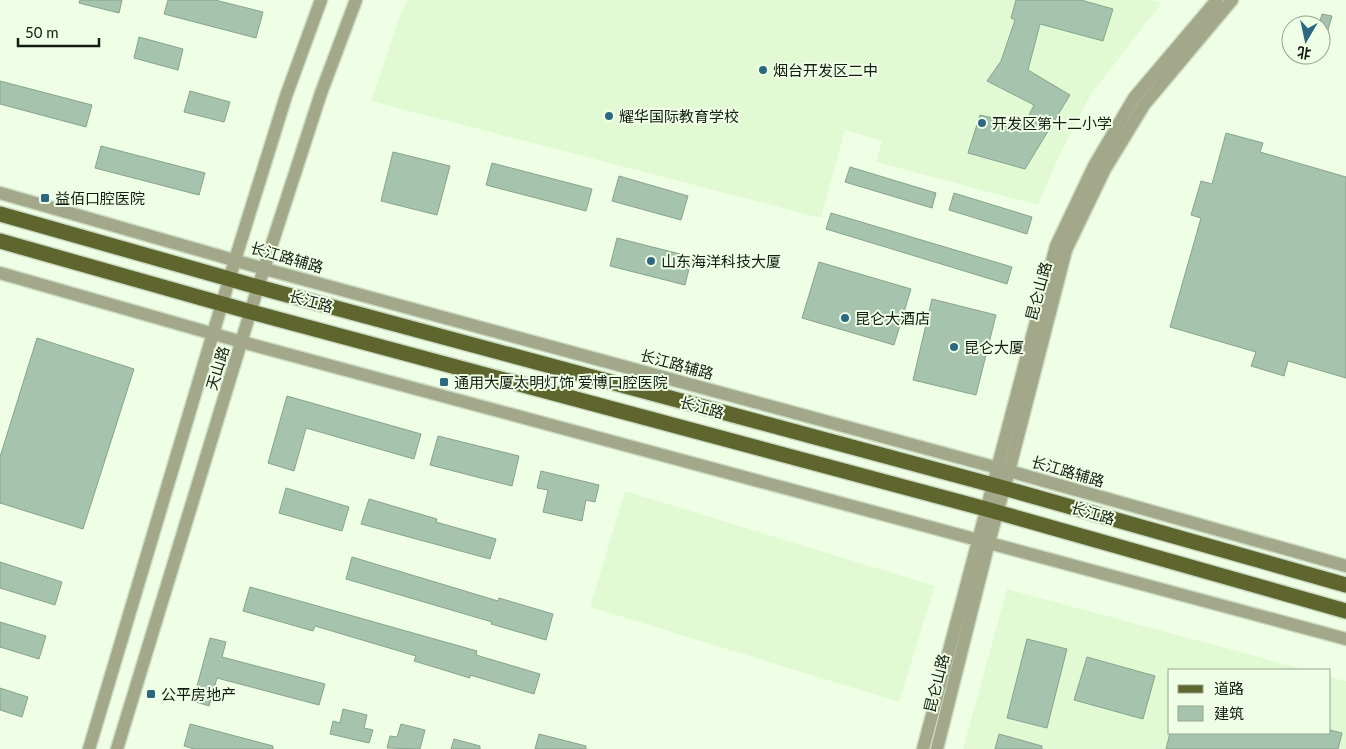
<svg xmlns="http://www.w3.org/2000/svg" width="1346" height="749" font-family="Lato,'Noto Sans SC',sans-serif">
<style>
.built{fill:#e2fad4}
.building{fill:#a6c4ad;stroke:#86a38d}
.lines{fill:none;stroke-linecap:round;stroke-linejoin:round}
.minor-casing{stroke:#ccdbc4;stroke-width:15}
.major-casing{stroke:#ccdbc4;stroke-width:18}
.minor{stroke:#a3a88a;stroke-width:12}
.major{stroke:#5e652d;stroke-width:15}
.poi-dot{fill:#2c6980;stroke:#efffe6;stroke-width:2}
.labels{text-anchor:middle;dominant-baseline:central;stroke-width:4;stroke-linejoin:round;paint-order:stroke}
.poi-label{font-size:15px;fill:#141b10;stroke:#efffe6;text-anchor:start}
.street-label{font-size:15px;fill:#141b10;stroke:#efffe6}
</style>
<rect width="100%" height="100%" fill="#efffe6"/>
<g class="built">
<polygon points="408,0 1150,0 1162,3 1091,94 1061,152 1038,205 876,162 882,141 845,130 821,218 371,101 402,10"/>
<polygon points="625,491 935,586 899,702 590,607"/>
<polygon points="1007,589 1307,670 1170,670 1170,733 1330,733 1330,677 1346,681 1346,749 963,749"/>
</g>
<g class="building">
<polygon points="80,0 122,0 119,13 79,3"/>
<polygon points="168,0 215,0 263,12 256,38 164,14"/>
<polygon points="1016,0 1081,0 1113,9 1103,41 1040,24 1028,70 1070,95 1025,169 968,153 980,115 1024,125 1034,105 987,81 1001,61 1015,20 1011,18"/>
<polygon points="1322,14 1332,16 1323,47 1321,46 1321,25 1319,25"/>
<polygon points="139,37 183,49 178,70 134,58"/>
<polygon points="0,81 92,105 86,127 0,104"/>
<polygon points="190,91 230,102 224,122 184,112"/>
<polygon points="1226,133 1263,143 1260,152 1346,177 1346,378 1288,361 1284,376 1251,366 1256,352 1170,327 1201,218 1191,215 1201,181 1212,184"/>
<polygon points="101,146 205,173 199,195 95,168"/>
<polygon points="393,152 450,166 437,215 381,201"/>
<polygon points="492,163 592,189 586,211 486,185"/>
<polygon points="850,167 936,193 932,208 845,182"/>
<polygon points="619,176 688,196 681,220 612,201"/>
<polygon points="954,193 1032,217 1027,234 949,210"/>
<polygon points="831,213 1012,267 1007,284 826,229"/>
<polygon points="617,238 692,257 685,285 610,266"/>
<polygon points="819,262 911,289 894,345 802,318"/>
<polygon points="932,299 996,315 976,395 913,380"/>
<polygon points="37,338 134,369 83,529 0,503 0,457"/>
<polygon points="287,396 421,434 414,459 306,428 294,471 268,463"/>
<polygon points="438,436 519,456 512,486 430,465"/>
<polygon points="541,471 599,485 595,502 586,500 582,521 543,512 548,490 537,488"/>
<polygon points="286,488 349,507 342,531 279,513"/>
<polygon points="369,499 437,519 436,522 496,539 490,559 361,524"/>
<polygon points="352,557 498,601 499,598 553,614 546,640 491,624 492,622 346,579"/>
<polygon points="0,562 62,582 55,605 0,588"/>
<polygon points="250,587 477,651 476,655 540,674 534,694 470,675 470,678 414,661 416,656 315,626 313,631 243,611"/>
<polygon points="0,622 46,636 39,659 0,647"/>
<polygon points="210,638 226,642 222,657 325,684 319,705 217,678 209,706 193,701"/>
<polygon points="1027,639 1067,649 1047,728 1007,718"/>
<polygon points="1087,657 1155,676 1143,719 1074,700"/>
<polygon points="0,688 28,697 22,717 0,710"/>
<polygon points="343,709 367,715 364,728 373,730 369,743 330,734 333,721 340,723"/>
<polygon points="190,724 273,746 273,749 194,749 184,746"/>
<polygon points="401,724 425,730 420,749 387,748 390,736 397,737"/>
<polygon points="1330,730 1342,733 1338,749 1166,749 1170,733 1330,733"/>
<polygon points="539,734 586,746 586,749 535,749"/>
<polygon points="999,734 1042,746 1042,749 995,749"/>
<polygon points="454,739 480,746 480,749 451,749"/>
</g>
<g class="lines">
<g class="minor-casing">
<g id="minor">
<polyline points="0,193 265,269 1009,471 1346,566"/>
<polyline points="0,273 242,342 1346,639"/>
<polyline points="89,749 235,260 286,96 321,0"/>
<polyline points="117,749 258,287 321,93 356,0"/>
<polyline points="923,749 1056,246 1094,166 1134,98 1217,0"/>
<polyline points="937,749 989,542 1009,471 1066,250 1105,169 1144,105 1232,0"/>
</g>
</g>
<g class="major-casing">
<g id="major">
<polyline points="0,214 258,287 1004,488 1346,585"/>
<polyline points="0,241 251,312 986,509 1346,611"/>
</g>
</g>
<use href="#minor" class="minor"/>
<use href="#major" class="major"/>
</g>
<g class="poi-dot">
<circle cx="763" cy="70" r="5"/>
<circle cx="609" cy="116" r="5"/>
<circle cx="982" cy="123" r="5"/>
<rect x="40" y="193" width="10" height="10" rx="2.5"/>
<circle cx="651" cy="261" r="5"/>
<circle cx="845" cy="318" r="5"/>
<circle cx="954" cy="347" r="5"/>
<rect x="439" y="377" width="10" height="10" rx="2.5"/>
<rect x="146" y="689" width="10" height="10" rx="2.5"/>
</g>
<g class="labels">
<g class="poi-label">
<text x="773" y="70">烟台开发区二中</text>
<text x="619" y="116">耀华国际教育学校</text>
<text x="992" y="123">开发区第十二小学</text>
<text x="55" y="198">益佰口腔医院</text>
<text x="661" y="261">山东海洋科技大厦</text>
<text x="855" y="318">昆仑大酒店</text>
<text x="964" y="347">昆仑大厦</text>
<text x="454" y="382">通用大厦太明灯饰 爱博口腔医院</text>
<text x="161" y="694">公平房地产</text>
</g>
<g class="street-label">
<text transform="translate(287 257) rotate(16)">长江路辅路</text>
<text transform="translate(1038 291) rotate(-75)">昆仑山路</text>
<text transform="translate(311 301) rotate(15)">长江路</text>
<text transform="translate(677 364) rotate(15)">长江路辅路</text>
<text transform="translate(217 368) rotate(-73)">天山路</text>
<text transform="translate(702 407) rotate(15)">长江路</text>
<text transform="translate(1068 471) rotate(16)">长江路辅路</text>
<text transform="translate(1093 513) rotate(16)">长江路</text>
<text transform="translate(936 683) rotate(-76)">昆仑山路</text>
</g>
</g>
<rect x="1168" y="669" width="162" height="65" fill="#efffe6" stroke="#97a490"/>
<rect x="1178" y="685" width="25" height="8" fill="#5e652d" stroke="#97a490"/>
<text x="1214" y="694" font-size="15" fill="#141b10">道路</text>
<rect x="1178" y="706" width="25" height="15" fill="#a6c4ad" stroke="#97a490"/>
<text x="1214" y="719" font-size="15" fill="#141b10">建筑</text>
<g transform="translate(1306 40) rotate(189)"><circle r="24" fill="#efffe6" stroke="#97a490"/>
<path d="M0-4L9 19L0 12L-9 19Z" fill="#2c6980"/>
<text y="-8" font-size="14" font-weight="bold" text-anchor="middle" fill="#141b10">北</text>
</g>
<path d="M18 38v8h81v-8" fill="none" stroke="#141b10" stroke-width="2.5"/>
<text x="25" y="38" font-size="15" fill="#141b10" stroke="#efffe6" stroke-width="4" paint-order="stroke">50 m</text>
</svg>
